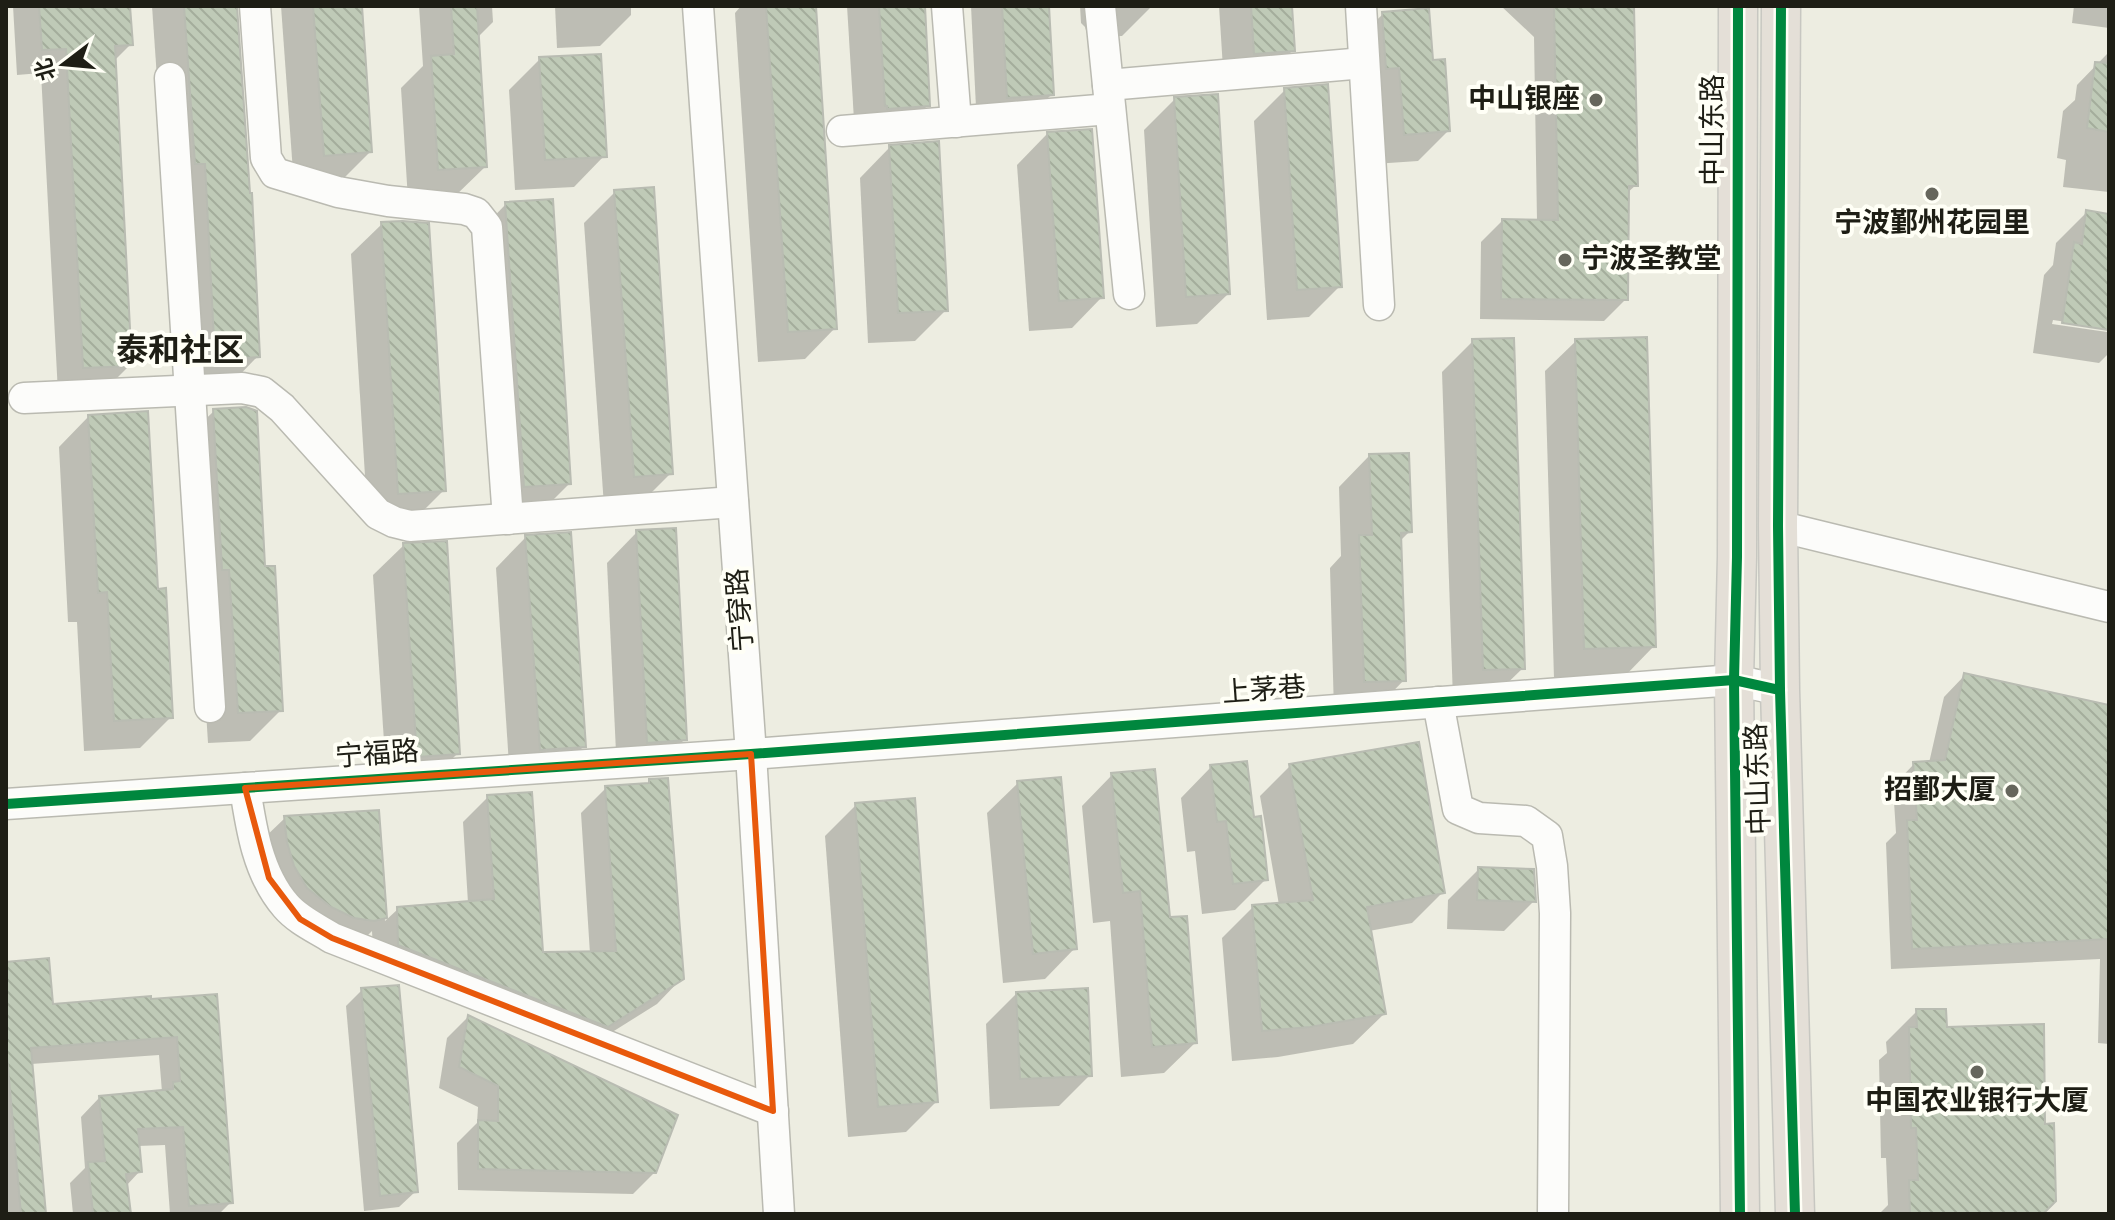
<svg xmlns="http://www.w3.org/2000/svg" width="2115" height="1220" font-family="'Alegreya Sans','Noto Sans SC',sans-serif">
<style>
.shadow{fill:#0003;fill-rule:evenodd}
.building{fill:url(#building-back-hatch);stroke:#b9bcb2;stroke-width:2}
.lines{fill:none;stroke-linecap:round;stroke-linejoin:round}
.minor-casing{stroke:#babab1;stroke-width:33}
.major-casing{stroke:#c7c7c1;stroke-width:41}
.minor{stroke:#fcfcfa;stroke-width:30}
.major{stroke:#e4dfd7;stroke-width:38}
.cycleway-casing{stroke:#fffff6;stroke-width:15}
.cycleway{stroke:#00873e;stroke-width:10}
.marked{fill:none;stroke:#e8590c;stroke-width:6;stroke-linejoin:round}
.poi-dot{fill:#66665c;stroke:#fffff6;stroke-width:3}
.labels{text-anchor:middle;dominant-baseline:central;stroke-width:8;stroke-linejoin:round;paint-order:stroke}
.poi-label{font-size:28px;font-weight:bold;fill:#1e1e15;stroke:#fffff6;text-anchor:end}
.street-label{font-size:28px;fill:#1e1e15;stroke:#fffff6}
.quarter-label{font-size:32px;font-weight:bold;fill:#1e1e15;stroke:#fffff6}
</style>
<defs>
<pattern id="building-back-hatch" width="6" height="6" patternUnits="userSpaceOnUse" patternTransform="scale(2)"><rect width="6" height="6" fill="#bfcab7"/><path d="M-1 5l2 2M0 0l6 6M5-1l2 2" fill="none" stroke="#a4ad9c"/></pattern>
</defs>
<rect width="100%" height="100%" fill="#edede1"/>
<g class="shadow">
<polygon points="13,6 128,6 131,44 114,61 130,365 104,391 58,393 41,73 17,75"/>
<polygon points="152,6 235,6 258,356 228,387 185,389 165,194"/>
<polygon points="281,6 360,6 370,152 340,182 294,186"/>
<polygon points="419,6 492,6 493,22 477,38 485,167 454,197 408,200 401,88 423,66"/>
<polygon points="555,6 631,6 631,15 600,46 557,48"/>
<polygon points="741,6 814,6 835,328 805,359 758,362 735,13"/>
<polygon points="847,6 923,6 928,105 898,136 855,136"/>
<polygon points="971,6 1047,6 1052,94 1021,125 977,128"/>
<polygon points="1080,6 1152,6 1122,36 1088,37 1085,27 1081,23"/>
<polygon points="1219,6 1290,6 1293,50 1262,81 1224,84"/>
<polygon points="1501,6 1632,6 1636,185 1626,194 1626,299 1604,321 1480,319 1481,242 1502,221 1537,221 1534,37"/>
<polygon points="2074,6 2109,6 2109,28 2072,23"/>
<polygon points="1383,14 1431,62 1448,131 1418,161 1374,164 1352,44"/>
<polygon points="2107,54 2109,54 2109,192 2063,187 2066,160 2057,158 2063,111 2075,100 2077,85"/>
<polygon points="540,59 604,156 574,187 515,190 509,90"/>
<polygon points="1285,90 1340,286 1309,317 1267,320 1254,121"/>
<polygon points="1175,99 1228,294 1197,324 1156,327 1144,130"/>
<polygon points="1047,134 1102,297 1072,328 1029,331 1017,165"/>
<polygon points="890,147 946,310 915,341 868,343 860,178"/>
<polygon points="615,192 671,473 640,504 604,506 584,223"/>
<polygon points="506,204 569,484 539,514 494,517 476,235"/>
<path d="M2087,212l22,4v137l-10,10 -66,-10 11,-78 9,-10 3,-22zM2053,320l54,8v4l-55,-8z"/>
<polygon points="382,224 444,490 413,521 368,523 351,254"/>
<polygon points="1473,341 1523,668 1492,698 1453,700 1442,372"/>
<polygon points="1576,341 1654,646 1624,677 1554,679 1545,371"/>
<polygon points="214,411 263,568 281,710 250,741 208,743 199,600 183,441"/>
<polygon points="89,416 156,591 171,717 140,748 84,751 77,622 68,622 59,447"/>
<polygon points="1369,456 1410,531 1399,542 1404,680 1374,711 1334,712 1330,568 1341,556 1339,487"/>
<polygon points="637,532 685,739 654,770 617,773 607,563"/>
<polygon points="526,537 584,746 553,777 510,780 496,568"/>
<polygon points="404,545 458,753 427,784 387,787 373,575"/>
<polygon points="1965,675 2109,707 2109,1044 2098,1043 2100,959 1891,969 1886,843 1896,833 1893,786 1914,764 1929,763 1944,697"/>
<polygon points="1290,766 1443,892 1412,923 1369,931 1384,1014 1353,1044 1278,1057 1232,1061 1222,938 1253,907 1279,905 1260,796"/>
<polygon points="1211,767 1252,819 1266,879 1235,910 1202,914 1195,851 1187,852 1181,798"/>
<polygon points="1112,775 1168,919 1195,1043 1164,1073 1121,1077 1110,921 1093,923 1082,806"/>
<polygon points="650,781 682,978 657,1004 582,1051 374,970 372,931 364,939 309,928 263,839 285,818 377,812 385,921 398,909 468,903 463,822 488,797 541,954 590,954 581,813 606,788 645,785"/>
<polygon points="1018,783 1075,948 1045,979 1003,983 987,813"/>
<polygon points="856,805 936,1102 906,1132 848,1137 825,836"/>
<polygon points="1479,869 1534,901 1504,931 1447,929 1448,900"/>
<polygon points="6,964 51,1006 215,996 231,1202 219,1214 170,1214 165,1145 138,1146 140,1171 126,1186 129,1214 73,1214 70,1183 85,1168 81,1117 99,1098 162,1092 159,1055 31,1064 44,1214 6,1214"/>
<polygon points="362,990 416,1191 399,1207 364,1211 346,1006"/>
<polygon points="1016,994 1090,1075 1059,1106 990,1109 986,1024"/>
<polygon points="1917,1011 1945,1029 2044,1210 2044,1214 1879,1214 1888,1205 1886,1158 1881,1158 1879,1060 1887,1053 1886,1042"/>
<polygon points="468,1017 655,1172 633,1194 458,1190 457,1143 477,1123 478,1107 439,1088 447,1038"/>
</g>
<g class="building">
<polygon points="39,6 130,6 133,45 115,46 132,366 83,368 66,49 42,50"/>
<polygon points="184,6 237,6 250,193 252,193 260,357 215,360 205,164 195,164"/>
<polygon points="313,6 362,6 372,152 324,156"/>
<polygon points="451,6 477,6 487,167 438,170 431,56 454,54"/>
<polygon points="766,6 816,6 837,329 788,332"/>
<polygon points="879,6 925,6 930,106 887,109 887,106 885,106"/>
<polygon points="1002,6 1049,6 1054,95 1007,98"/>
<polygon points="1251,6 1292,6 1295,51 1254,54"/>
<polygon points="1554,6 1634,6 1638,186 1629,186 1628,300 1501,299 1502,219 1558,220"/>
<polygon points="1429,8 1433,60 1445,59 1450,131 1404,135 1399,68 1386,69 1382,12"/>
<polygon points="601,54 607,157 545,160 539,57"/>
<polygon points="2095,62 2109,63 2109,132 2087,128"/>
<polygon points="1328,84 1342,287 1297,290 1284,88"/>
<polygon points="1218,94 1230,294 1186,297 1174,97"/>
<polygon points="1092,129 1104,298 1059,301 1047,132"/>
<polygon points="939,141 948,311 898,313 889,145"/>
<polygon points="654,187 673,474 634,477 614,190"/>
<polygon points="553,199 571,484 524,487 505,202"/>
<polygon points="2086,210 2109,214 2109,330 2062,323 2074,242 2082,244"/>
<polygon points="402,221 429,223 446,491 398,494 381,222"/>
<polygon points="1647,337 1656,647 1584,649 1575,339"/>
<polygon points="1514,338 1525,669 1483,670 1472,339"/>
<polygon points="246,407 257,411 265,566 275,566 283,711 238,713 229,570 222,570 213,409"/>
<polygon points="148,411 158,589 166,588 173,718 114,721 107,592 98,593 88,415"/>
<polygon points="1409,453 1412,532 1401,533 1406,681 1364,682 1359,535 1372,535 1369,454"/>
<polygon points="676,528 687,740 647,743 636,530"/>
<polygon points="571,532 586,747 540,750 525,535"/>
<polygon points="447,541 460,754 417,757 403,543"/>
<polygon points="1964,673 2109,705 2109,939 1912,949 1907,820 1917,820 1913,762 1945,760"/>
<polygon points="1419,742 1445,893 1367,907 1386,1014 1310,1027 1262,1031 1252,905 1313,900 1289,764"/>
<polygon points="1247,761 1254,817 1261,816 1268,880 1233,884 1226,821 1217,822 1210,765"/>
<polygon points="1155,769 1170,917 1187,916 1197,1043 1152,1047 1140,891 1123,893 1111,773"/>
<polygon points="1061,777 1077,949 1033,954 1017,781"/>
<polygon points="668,778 684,979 608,1027 398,945 397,907 494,899 487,795 532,792 543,952 616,951 605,786 649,783 649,779"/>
<polygon points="915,798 938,1102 878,1107 855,803"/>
<polygon points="379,810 387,918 374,921 354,918 331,907 307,888 294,866 287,842 284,816"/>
<polygon points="1478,867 1534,869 1536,902 1477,900"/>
<polygon points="49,958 53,1004 151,996 151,999 217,994 233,1203 189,1206 183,1127 138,1129 142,1172 126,1174 131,1214 93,1214 88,1162 105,1161 99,1096 173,1089 173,1082 180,1081 177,1037 31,1048 46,1214 21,1214 6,1045 6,962"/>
<polygon points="399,985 418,1192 380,1196 361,988"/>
<polygon points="1088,988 1092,1076 1020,1079 1016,992"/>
<polygon points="1916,1009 1946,1009 1947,1027 2044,1024 2045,1124 2054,1123 2056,1201 2043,1214 1910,1214 1909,1180 1918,1180 1916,1128 1911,1128 1909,1027 1917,1027"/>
<polygon points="468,1015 678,1115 656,1173 478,1169 478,1120 498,1121 498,1086 459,1067"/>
</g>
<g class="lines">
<g class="minor-casing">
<g id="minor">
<polyline points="255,6 266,158 275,173 338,192 388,201 464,209 476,213 487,227 508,519"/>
<polyline points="698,6 751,754 779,1214"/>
<polyline points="947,6 956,122"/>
<polyline points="1100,6 1129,294"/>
<polyline points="1361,6 1379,305"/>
<polyline points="170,78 210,707"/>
<polyline points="1108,85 1364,63"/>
<polyline points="842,131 1110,109"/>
<polyline points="24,398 242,388 262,392 282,408 378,514 394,522 410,526 733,502"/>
<polyline points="1778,526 2109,607"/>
<polyline points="1438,702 1458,809 1479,818 1526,821 1547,836 1552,866 1555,913 1553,1214"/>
<path d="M245,788c6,40 13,86 41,118 12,14 30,22 46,32l441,173"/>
<polyline points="6,804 751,754 1734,680 1780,690"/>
</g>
</g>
<g class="major-casing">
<g id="major">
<polyline points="1738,6 1737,557 1734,680 1740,1214"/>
<polyline points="1781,6 1778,526 1780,690 1795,1214"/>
</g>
</g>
<use href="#minor" class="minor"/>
<use href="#major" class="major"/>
<g class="cycleway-casing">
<g id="cycleway">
<polyline points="1738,6 1737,557 1734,680 1740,1214"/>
<polyline points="1781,6 1778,526 1780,690 1795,1214"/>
<polyline points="6,804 751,754 1734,680 1780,690"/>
</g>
</g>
<use href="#cycleway" class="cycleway"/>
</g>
<path class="marked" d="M751,754l22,357 -441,-173 -32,-19 -31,-41 -24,-90z"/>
<g class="poi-dot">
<circle cx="1596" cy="100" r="8"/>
<circle cx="1932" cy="194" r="8"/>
<circle cx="1565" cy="260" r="8"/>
<circle cx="2012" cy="791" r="8"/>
<circle cx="1977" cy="1072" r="8"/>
</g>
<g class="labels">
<g class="poi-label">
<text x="1580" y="100">中山银座</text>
<text x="1932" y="224" text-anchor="middle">宁波鄞州花园里</text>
<text x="1581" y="260" text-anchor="start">宁波圣教堂</text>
<text x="1996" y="791">招鄞大厦</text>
<text x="1977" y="1102" text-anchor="middle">中国农业银行大厦</text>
</g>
<g class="street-label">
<text transform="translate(1714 130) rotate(-90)">中山东路</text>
<text transform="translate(741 610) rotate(-94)">宁穿路</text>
<text transform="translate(1264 691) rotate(-4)">上茅巷</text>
<text transform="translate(377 755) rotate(-4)">宁福路</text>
<text transform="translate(1759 779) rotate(-92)">中山东路</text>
</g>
<g class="quarter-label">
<text x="180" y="351">泰和社区</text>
</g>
</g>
<rect width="2115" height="1220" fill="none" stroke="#1e1e15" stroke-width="16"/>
<g transform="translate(64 64) rotate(254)" stroke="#fffff6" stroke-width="6" paint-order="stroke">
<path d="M0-6L14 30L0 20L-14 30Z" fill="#1e1e15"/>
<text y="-12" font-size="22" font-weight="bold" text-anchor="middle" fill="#1e1e15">北</text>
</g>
</svg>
